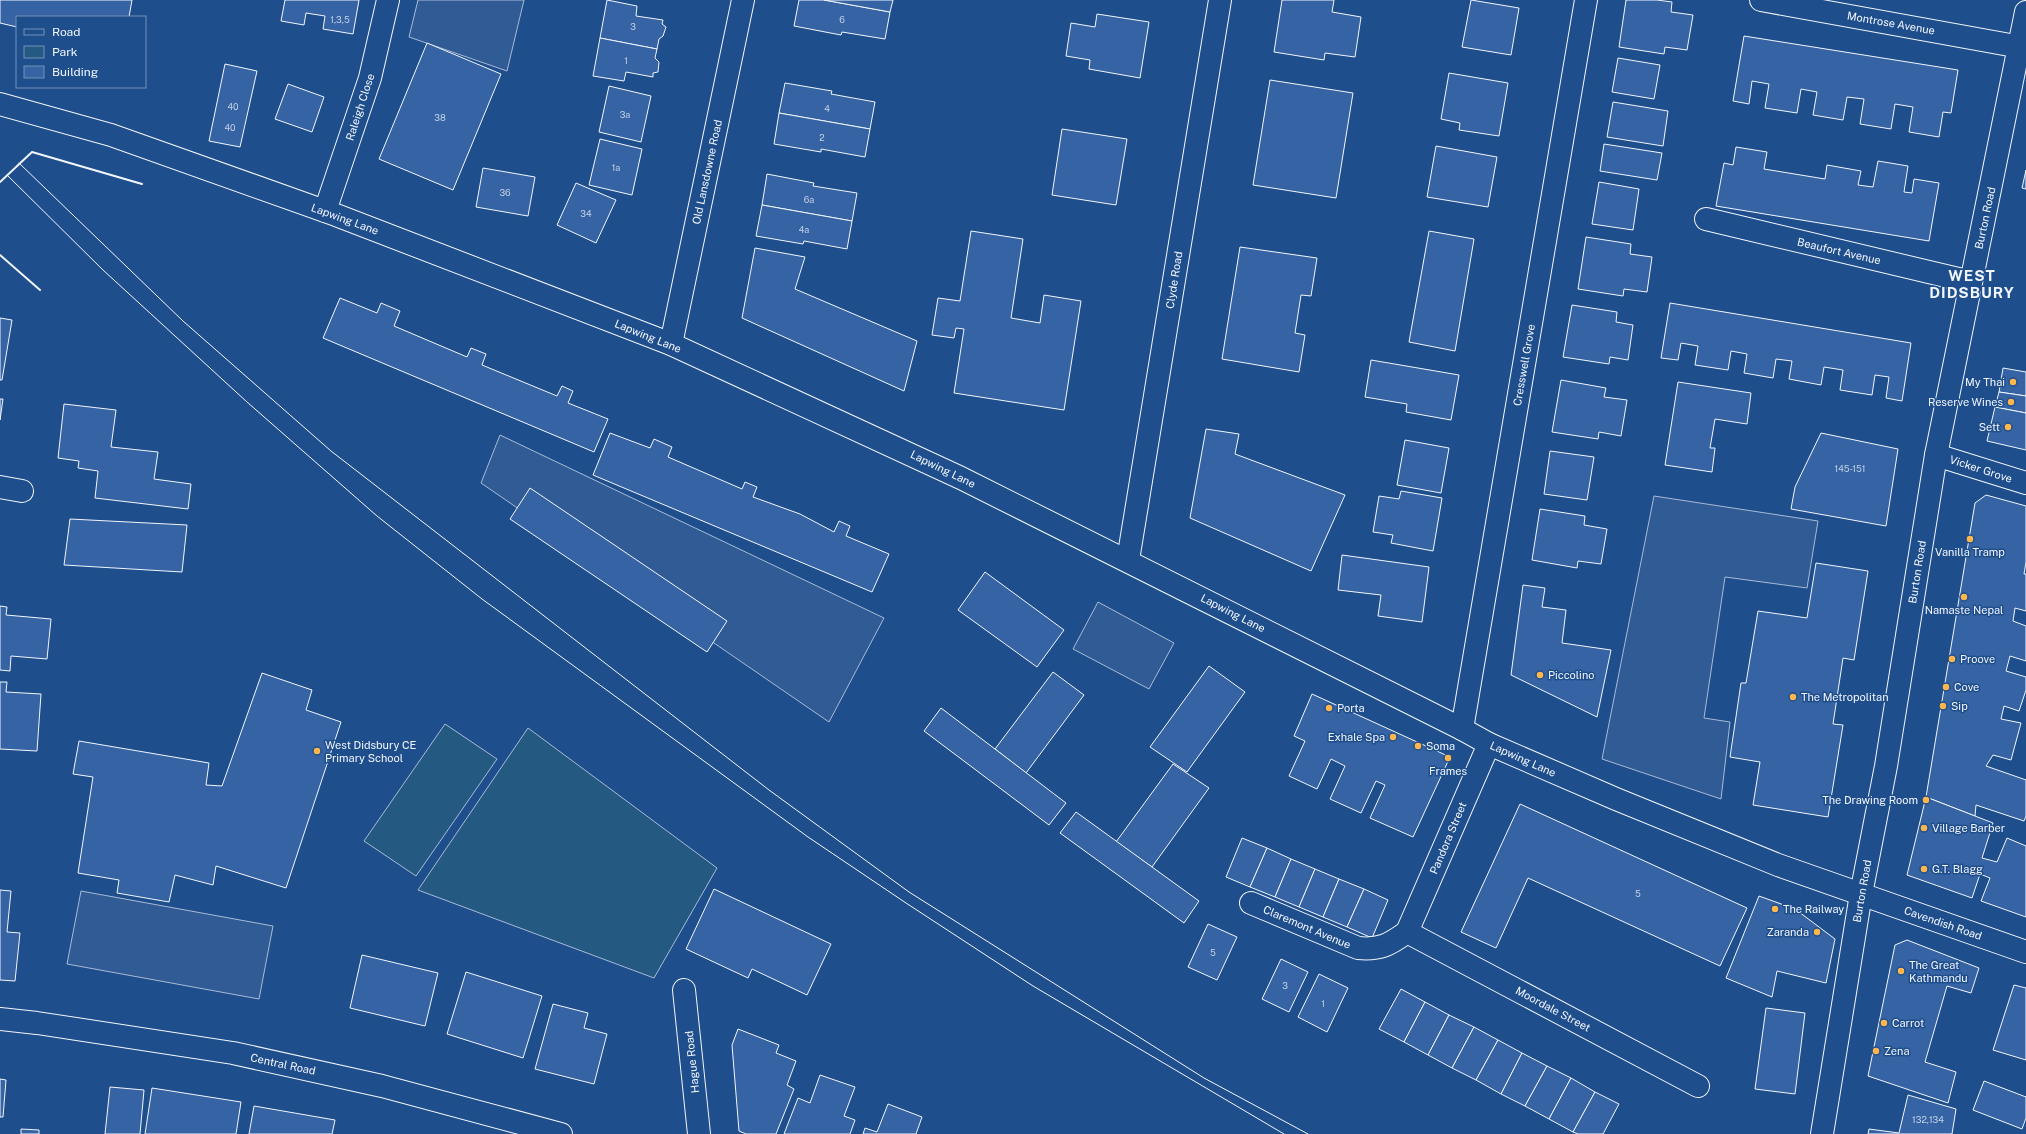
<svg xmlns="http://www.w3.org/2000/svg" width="2026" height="1134" font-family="'Public Sans',sans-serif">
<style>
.green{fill:#245a82;stroke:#a8bbd7}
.parking{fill:#305b95;stroke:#a8bbd7}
.building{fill:#3563a3;stroke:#f2f6ff}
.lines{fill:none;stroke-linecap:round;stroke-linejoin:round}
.minor-casing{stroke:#f2f6ff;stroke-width:24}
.tertiary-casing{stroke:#f2f6ff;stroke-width:24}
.minor{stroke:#1f4e8c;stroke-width:22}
.tertiary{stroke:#1f4e8c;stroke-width:22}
.tram{stroke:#f2f6ff;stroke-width:1}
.wall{stroke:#f2f6ff;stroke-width:2}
.poi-dot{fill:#ffb74d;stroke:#1f4e8c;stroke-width:1.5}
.labels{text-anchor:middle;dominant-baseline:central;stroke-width:3;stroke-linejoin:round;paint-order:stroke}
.number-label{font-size:9px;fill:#c3d1e8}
.street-label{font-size:11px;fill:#f2f6ff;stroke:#1f4e8c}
.poi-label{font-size:11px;fill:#f2f6ff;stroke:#1f4e8c;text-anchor:start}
.district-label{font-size:15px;font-weight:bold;letter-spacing:1px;fill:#f2f6ff;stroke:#1f4e8c}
</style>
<rect width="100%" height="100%" fill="#1f4e8c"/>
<g class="green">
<polygon points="445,724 497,759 416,876 364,841"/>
<polygon points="528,728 717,868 654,978 418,890"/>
</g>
<g class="parking">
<polygon points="418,0 524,0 507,71 409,37"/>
<polygon points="500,435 884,618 829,722 481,483"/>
<polygon points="1654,496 1818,521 1807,588 1725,577 1704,718 1730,722 1721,799 1602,759"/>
<polygon points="1098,602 1174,643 1149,689 1073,649"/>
<polygon points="81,891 273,926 259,999 67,964"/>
</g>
<g class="building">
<polygon points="0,0 132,0 129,17 17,17 17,27 0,23"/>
<polygon points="285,0 359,0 353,34 323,29 325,16 306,13 304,25 281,21"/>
<polygon points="607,0 637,6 636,16 663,20 662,24 666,27 663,36 659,39 657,49 600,38"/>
<polygon points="799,0 824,0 890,12 885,39 842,32 841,35 794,26"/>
<polygon points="824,0 893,0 890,12"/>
<polygon points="1282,0 1334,0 1332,12 1361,17 1355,57 1325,53 1324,60 1274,52"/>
<polygon points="1471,0 1519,8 1511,55 1462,47"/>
<polygon points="1626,0 1657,0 1672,2 1671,12 1693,15 1687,50 1665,47 1664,54 1619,47"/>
<polygon points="1097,14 1149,22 1140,78 1089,69 1090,60 1066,56 1071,23 1095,27"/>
<polygon points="1744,36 1958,70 1951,113 1943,112 1939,137 1909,132 1913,107 1895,104 1891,129 1860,124 1864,99 1847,97 1843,120 1813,115 1817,92 1801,89 1797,113 1765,108 1769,84 1752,81 1749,104 1733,101"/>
<polygon points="600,38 657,49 655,58 659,62 658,72 653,73 653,77 626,72 624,81 593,76"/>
<polygon points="427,43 501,74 453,190 379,159"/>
<polygon points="1618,58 1660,65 1654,99 1612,92"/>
<polygon points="225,64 257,71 240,147 209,141"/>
<polygon points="1449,73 1508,83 1499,136 1459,130 1460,123 1441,119"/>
<polygon points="1270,80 1353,93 1336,198 1253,185"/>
<polygon points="785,83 832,91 831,94 875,102 870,129 779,113"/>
<polygon points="288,84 324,97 312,132 275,119"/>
<polygon points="609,86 651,96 641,142 599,132"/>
<polygon points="1613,102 1668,111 1663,146 1607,137"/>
<polygon points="779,113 870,129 865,157 821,149 821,152 774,144"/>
<polygon points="1062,129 1127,139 1116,205 1052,195"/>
<polygon points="600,139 642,149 632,195 589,185"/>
<polygon points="1604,144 1662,153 1657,180 1600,171"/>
<polygon points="1436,146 1497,157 1488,207 1427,197"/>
<polygon points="1736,147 1767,152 1764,169 1825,179 1827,165 1861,171 1858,185 1873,187 1878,161 1908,166 1904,192 1912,193 1914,179 1939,183 1929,241 1716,206 1724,163 1733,165"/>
<polygon points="483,168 535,177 528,216 476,207"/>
<polygon points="2026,170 2026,189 2022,188"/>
<polygon points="767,174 814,183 813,186 857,193 852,221 762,205"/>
<polygon points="1599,182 1639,189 1633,230 1592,224"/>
<polygon points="576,183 616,200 596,243 557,225"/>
<polygon points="762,205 852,221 847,249 804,241 803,244 756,236"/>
<polygon points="971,231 1023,239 1011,318 1040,323 1044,295 1081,301 1064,410 954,393 964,329 956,328 954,338 932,335 938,298 960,301"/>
<polygon points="1429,231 1474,239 1455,351 1409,342"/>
<polygon points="1586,237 1631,244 1630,254 1652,257 1647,292 1624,289 1623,296 1578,289"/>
<polygon points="1240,247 1317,258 1311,296 1301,295 1295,333 1305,335 1299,372 1222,359"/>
<polygon points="755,248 805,257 795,289 917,341 904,391 742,318"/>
<polygon points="340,298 377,313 381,303 400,311 394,326 467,357 471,348 486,354 482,365 557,396 562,386 573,391 568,403 608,419 594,452 323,338"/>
<polygon points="1670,303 1911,343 1902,401 1886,398 1889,377 1875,375 1872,395 1840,390 1843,370 1824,367 1821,385 1789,379 1792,361 1776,359 1773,378 1744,373 1747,354 1731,351 1728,370 1695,365 1698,346 1681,343 1678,360 1661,358"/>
<polygon points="1572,305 1617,312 1616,322 1633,325 1628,360 1610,357 1609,364 1563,357"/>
<polygon points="0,318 12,320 2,380 0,380"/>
<polygon points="1371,360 1459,375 1451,420 1406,412 1407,404 1365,397"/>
<polygon points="2003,368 2026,372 2026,396 1999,392"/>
<polygon points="1561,380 1606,388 1604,397 1627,400 1621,436 1599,432 1598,439 1552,432"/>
<polygon points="1678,382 1751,393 1747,424 1715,419 1710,448 1715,448 1712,472 1665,465"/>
<polygon points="1999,392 2026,396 2026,413 1995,407"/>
<polygon points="0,399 3,399 0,420"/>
<polygon points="64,404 116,410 111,447 158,452 154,479 191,484 188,509 95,498 98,471 78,468 79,461 58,458"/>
<polygon points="1995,407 2026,413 2026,450 1987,441"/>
<polygon points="1206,429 1239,434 1235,454 1345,495 1311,571 1190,518"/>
<polygon points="610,433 650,448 654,439 672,447 668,457 742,489 745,482 757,487 753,497 800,514 834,532 839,521 850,526 846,536 889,554 872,592 593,475"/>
<polygon points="1821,433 1898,449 1886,526 1791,509 1795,487"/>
<polygon points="1405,440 1449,448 1441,493 1397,485"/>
<polygon points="1550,451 1594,457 1587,500 1544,494"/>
<polygon points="530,488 727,621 707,652 510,519"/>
<polygon points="1401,491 1442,498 1433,551 1391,543 1393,535 1373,532 1379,496 1399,499"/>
<polygon points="1986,495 2026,506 2026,562 2024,574 2026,574 2026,611 2015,608 2013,621 2026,626 2026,661 2010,656 2006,671 2026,677 2026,690 2019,711 2004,706 2001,719 2021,723 2011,760 1993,755 1986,766 2026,780 2026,816 2024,821 1976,805 1975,816 1926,797 1975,503"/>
<polygon points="1540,509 1585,516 1584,525 1607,529 1601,564 1578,561 1577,568 1532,560"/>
<polygon points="70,519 187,525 182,572 64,565"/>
<polygon points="1342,555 1429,567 1422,622 1378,616 1381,595 1338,590"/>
<polygon points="1816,563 1868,571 1854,660 1843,658 1833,724 1843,725 1828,817 1753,805 1760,762 1730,757 1741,683 1746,683 1758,611 1807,618"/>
<polygon points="985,572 1064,630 1037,667 958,610"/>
<polygon points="1523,585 1545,588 1542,607 1566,610 1562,643 1611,650 1597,717 1511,675"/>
<polygon points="0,606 7,607 6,615 51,619 47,659 11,656 10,671 0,670"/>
<polygon points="1209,666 1245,692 1187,772 1150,747"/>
<polygon points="1053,672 1084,695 1026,773 995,749"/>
<polygon points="262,673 312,690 306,710 341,722 286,888 216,866 213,885 175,875 169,902 117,893 119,880 78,873 93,777 73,774 79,741 209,763 206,785 222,786"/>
<polygon points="0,682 7,682 6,692 41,694 37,751 0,749"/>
<polygon points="1312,694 1450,757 1413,837 1370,818 1385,785 1376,781 1361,813 1330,799 1345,766 1331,759 1317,789 1289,776 1305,741 1294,736"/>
<polygon points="941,708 1066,803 1049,825 924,731"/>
<polygon points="1173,764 1209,788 1152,867 1116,842"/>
<polygon points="1926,797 1993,823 1982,858 1997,862 2007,838 2026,846 2026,917 1981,901 1990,878 1980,874 1972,898 1907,875"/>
<polygon points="1520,804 1747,908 1720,966 1528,878 1496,948 1461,932"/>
<polygon points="1076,812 1199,901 1184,923 1060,833"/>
<polygon points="1242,838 1267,848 1250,887 1226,877"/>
<polygon points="1267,848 1291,859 1275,897 1250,887"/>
<polygon points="1291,859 1315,869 1299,907 1275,897"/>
<polygon points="1315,869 1339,879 1323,917 1299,907"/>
<polygon points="1339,879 1364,889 1347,927 1323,917"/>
<polygon points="714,889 831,944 807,995 752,969 748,978 686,949"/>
<polygon points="1364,889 1388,900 1372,938 1347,927"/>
<polygon points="0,890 11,891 7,932 20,933 15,981 0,980"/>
<polygon points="1759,896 1795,909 1835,939 1826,983 1777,971 1772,997 1726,978"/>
<polygon points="1208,924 1237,937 1217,980 1188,967"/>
<polygon points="1907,940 1979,968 1971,993 1947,986 1925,1062 1956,1072 1948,1103 1868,1076 1895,945"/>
<polygon points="362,955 438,973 425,1026 350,1008"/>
<polygon points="1281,959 1308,972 1289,1012 1262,999"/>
<polygon points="466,972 542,996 523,1058 447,1034"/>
<polygon points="1319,974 1348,988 1327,1032 1298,1017"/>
<polygon points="2014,985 2026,988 2026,1060 1993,1050"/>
<polygon points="1401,989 1425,1002 1404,1042 1379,1029"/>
<polygon points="1425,1002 1449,1015 1428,1055 1404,1042"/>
<polygon points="553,1004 588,1013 584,1028 607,1034 594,1084 535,1069"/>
<polygon points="1766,1008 1805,1013 1795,1094 1755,1089"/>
<polygon points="1449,1015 1474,1027 1452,1068 1428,1055"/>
<polygon points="1474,1027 1498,1040 1476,1080 1452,1068"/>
<polygon points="738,1029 779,1045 776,1053 796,1061 787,1085 794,1089 776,1134 746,1134 739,1131 732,1045"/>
<polygon points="1498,1040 1522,1053 1501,1094 1476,1080"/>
<polygon points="1522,1053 1547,1066 1525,1106 1501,1094"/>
<polygon points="1547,1066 1571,1078 1549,1119 1525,1106"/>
<polygon points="820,1075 855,1087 844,1116 855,1120 850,1134 784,1134 798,1098 810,1103"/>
<polygon points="1571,1078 1595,1092 1573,1132 1549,1119"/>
<polygon points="0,1079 6,1080 3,1117 0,1117"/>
<polygon points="1984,1081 2026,1097 2026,1118 2022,1129 1973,1110"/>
<polygon points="110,1087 144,1090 140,1134 105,1134"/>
<polygon points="152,1088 241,1102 236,1134 145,1134"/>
<polygon points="1595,1092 1619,1104 1603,1134 1578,1134 1573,1132"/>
<polygon points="1908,1095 1956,1109 1952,1134 1868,1134 1869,1129 1899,1133"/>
<polygon points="888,1104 922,1117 916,1134 863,1134 865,1128 877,1132"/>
<polygon points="254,1106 335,1120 332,1134 249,1134"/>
<polygon points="21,1129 39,1130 39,1134 21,1134"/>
</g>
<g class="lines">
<g class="minor-casing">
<g id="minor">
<polyline points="1761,0 2026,48"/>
<polyline points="0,104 111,135 336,215 671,344 961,478 1462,729 1489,744 1616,799 1778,865 2026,952"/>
<polyline points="325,211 370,78 388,0"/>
<polyline points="1706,219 1971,282"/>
<polyline points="671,344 743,0"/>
<polyline points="1936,455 2026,483"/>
<polyline points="0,487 22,491"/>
<polyline points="1128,560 1220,0"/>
<polyline points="1462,729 1586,0"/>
<path d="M1251,903l107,45c22,2 31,-3 49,-16l82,-188"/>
<polyline points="1407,932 1698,1086"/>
<polyline points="684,990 699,1134"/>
<polyline points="0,1019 37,1023 233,1053 382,1086 561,1134"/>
</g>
</g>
<g class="tertiary-casing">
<polyline id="tertiary" points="1822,1134 1861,894 1886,766 1936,455 2026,12"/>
</g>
<use href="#minor" class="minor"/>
<use href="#tertiary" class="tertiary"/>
<g class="tram">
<polyline points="19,163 183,321 331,451 769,790 909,892 1204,1078 1308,1134"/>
<polyline points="7,175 103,270 247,402 377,516 482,599 808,837 906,903 1033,986 1284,1134"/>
</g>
<g class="wall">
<polyline points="0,182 32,152 142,184"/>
<polyline points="0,255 40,290"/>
</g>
</g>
<g class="poi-dot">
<circle cx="2013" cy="382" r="4"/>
<circle cx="2011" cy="402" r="4"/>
<circle cx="2008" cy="427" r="4"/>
<circle cx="1970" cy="539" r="4"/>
<circle cx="1964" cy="597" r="4"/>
<circle cx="1952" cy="659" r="4"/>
<circle cx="1540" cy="675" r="4"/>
<circle cx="1946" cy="687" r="4"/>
<circle cx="1793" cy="697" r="4"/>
<circle cx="1943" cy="706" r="4"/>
<circle cx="1329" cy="708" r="4"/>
<circle cx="1393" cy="737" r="4"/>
<circle cx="1418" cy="746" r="4"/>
<circle cx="317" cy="751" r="4"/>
<circle cx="1448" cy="758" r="4"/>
<circle cx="1926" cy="800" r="4"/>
<circle cx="1924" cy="828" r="4"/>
<circle cx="1924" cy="869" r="4"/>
<circle cx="1775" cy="909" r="4"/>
<circle cx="1817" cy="932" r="4"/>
<circle cx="1901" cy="971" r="4"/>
<circle cx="1884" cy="1023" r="4"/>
<circle cx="1876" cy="1051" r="4"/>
</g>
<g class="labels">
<g class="number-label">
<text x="340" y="19">1,3,5</text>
<text x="842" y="19">6</text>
<text x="633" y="26">3</text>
<text x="626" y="60">1</text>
<text x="233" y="106">40</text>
<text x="827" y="108">4</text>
<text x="625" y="114">3a</text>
<text x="440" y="117">38</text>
<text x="230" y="127">40</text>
<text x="822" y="137">2</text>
<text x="616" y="167">1a</text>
<text x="505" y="192">36</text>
<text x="809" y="199">6a</text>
<text x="586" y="213">34</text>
<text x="804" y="229">4a</text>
<text x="1850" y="468">145-151</text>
<text x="1638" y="893">5</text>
<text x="1213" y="952">5</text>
<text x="1285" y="985">3</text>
<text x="1323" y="1003">1</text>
<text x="1928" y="1119">132,134</text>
</g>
<g class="street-label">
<text transform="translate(1891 23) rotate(10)">Montrose Avenue</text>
<text transform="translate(360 107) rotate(-72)">Raleigh Close</text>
<text transform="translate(707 172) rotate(-78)">Old Lansdowne Road</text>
<text transform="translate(1985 218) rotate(-78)">Burton Road</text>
<text transform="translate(345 219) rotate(20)">Lapwing Lane</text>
<text transform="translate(1839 251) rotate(13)">Beaufort Avenue</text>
<text transform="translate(1174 280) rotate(-81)">Clyde Road</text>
<text transform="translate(648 336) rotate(22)">Lapwing Lane</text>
<text transform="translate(1524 365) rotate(-80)">Cresswell Grove</text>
<text transform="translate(943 469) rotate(26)">Lapwing Lane</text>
<text transform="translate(1981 469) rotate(18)">Vicker Grove</text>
<text transform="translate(1917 572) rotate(-81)">Burton Road</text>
<text transform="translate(1233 613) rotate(27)">Lapwing Lane</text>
<text transform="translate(1523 759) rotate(24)">Lapwing Lane</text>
<text transform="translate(1448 838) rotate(-67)">Pandora Street</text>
<text transform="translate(1862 891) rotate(-80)">Burton Road</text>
<text transform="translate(1943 923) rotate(19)">Cavendish Road</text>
<text transform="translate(1307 927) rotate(23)">Claremont Avenue</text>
<text transform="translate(1553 1009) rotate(28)">Moordale Street</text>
<text transform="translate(692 1062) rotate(-96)">Hague Road</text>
<text transform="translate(283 1064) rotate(12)">Central Road</text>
</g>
<g class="poi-label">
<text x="2005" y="382" text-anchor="end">My Thai</text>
<text x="2003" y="402" text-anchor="end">Reserve Wines</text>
<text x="2000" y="427" text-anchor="end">Sett</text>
<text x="1970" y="552" text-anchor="middle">Vanilla Tramp</text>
<text x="1964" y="610" text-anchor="middle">Namaste Nepal</text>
<text x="1960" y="659">Proove</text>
<text x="1548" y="675">Piccolino</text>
<text x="1954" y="687">Cove</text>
<text x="1801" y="697">The Metropolitan</text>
<text x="1951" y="706">Sip</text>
<text x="1337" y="708">Porta</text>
<text x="1385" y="737" text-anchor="end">Exhale Spa</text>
<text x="325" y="745">West Didsbury CE<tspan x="325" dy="13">Primary School</tspan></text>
<text x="1426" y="746">Soma</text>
<text x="1448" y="771" text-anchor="middle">Frames</text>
<text x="1918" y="800" text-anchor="end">The Drawing Room</text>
<text x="1932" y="828">Village Barber</text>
<text x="1932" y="869">G.T. Blagg</text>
<text x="1783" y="909">The Railway</text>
<text x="1809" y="932" text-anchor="end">Zaranda</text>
<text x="1909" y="965">The Great<tspan x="1909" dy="13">Kathmandu</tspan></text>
<text x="1892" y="1023">Carrot</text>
<text x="1884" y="1051">Zena</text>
</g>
<g class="district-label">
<text x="1972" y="275">WEST<tspan x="1972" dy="17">DIDSBURY</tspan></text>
</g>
</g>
<rect x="16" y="16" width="130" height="72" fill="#1f4e8c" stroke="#7391ba"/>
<rect x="24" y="29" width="20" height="6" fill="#1f4e8c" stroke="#7391ba"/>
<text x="52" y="36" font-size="12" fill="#f2f6ff">Road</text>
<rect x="24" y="46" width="20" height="12" fill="#245a82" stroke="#7391ba"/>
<text x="52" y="56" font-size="12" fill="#f2f6ff">Park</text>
<rect x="24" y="66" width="20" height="12" fill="#3563a3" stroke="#7391ba"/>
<text x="52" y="76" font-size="12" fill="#f2f6ff">Building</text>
</svg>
